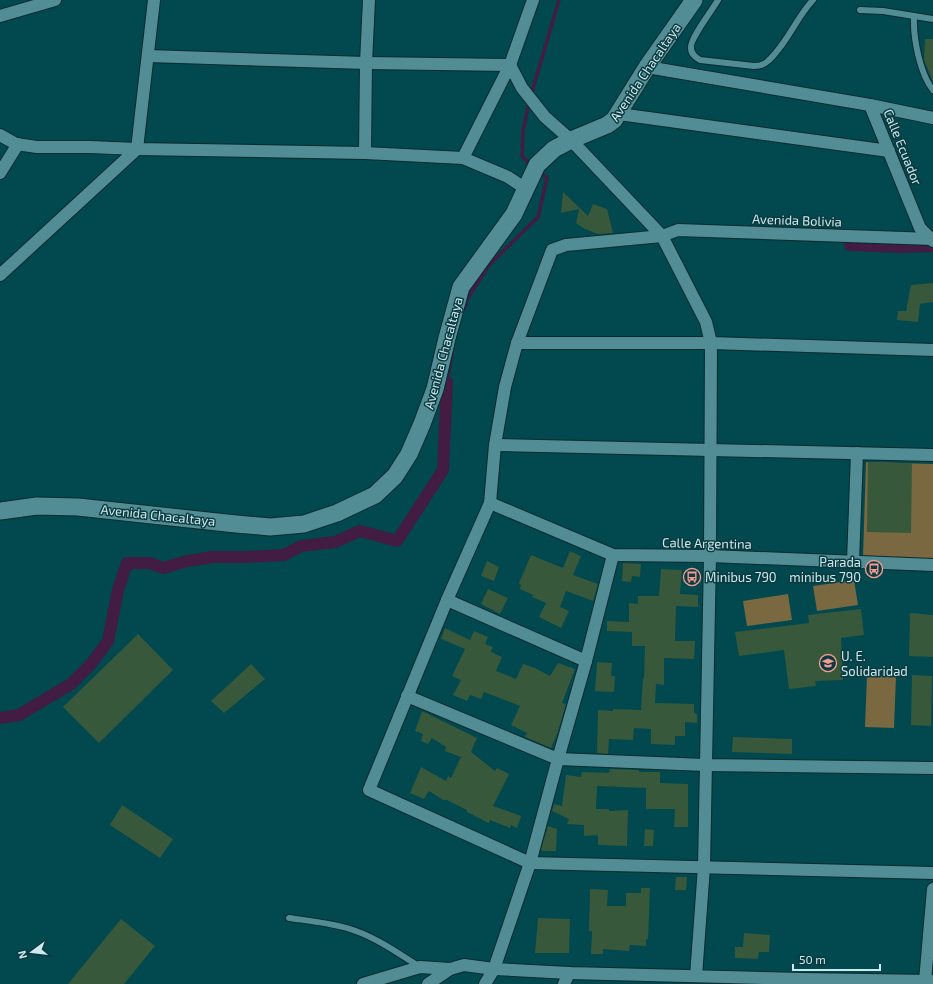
<svg xmlns="http://www.w3.org/2000/svg" width="933" height="984" font-family="'Exo 2',sans-serif">
<style>
.green{fill:#796840}
.lines{fill:none;stroke-linecap:round;stroke-linejoin:round}
.stream{stroke:#421c43;stroke-width:3.5}
.canal{stroke:#421c43;stroke-width:12}
.building{fill:#37583a}
.lane-casing{stroke:#0a2a2e;stroke-width:8}
.street-casing{stroke:#0a2a2e;stroke-width:14}
.secondary-casing{stroke:#0a2a2e;stroke-width:19}
.lane{stroke:#528d95;stroke-width:6}
.street{stroke:#528d95;stroke-width:12}
.secondary{stroke:#528d95;stroke-width:17}
.labels{text-anchor:middle;dominant-baseline:central;stroke-width:3;stroke-linejoin:round;paint-order:stroke}
.street-label{font-size:13px;fill:#cce9ed;stroke:#0b3b41}
.poi-label{font-size:13px;fill:#cce9ed;stroke:#0b3b41;text-anchor:start}
</style>
<rect width="100%" height="100%" fill="#01484f"/>
<g class="green">
<polygon points="866,462 933,464 933,559 863,556"/>
<polygon points="854,580 858,605 817,611 813,586"/>
<polygon points="788,594 792,620 747,626 743,601"/>
<polygon points="867,676 896,677 894,728 865,727"/>
</g>
<g class="lines">
<g class="stream">
<polyline points="531,95 559,0"/>
<polyline points="529,103 523,131 522,156 532,166"/>
<polyline points="464,309 467,299 489,265 538,217 547,178 539,171"/>
<polyline points="447,382 453,347"/>
</g>
<g class="canal">
<polyline points="850,245 902,247 933,246"/>
<polyline points="0,718 19,715 71,684 91,664 108,641 118,590 127,563 150,563 163,568 187,561 213,557 246,557 284,555 301,546 335,542 360,531 397,541 443,470 447,382"/>
</g>
</g>
<g class="building">
<polygon points="925,39 933,39 933,82 924,60"/>
<polygon points="563,192 588,216 593,204 607,209 613,233 598,234 585,229 576,223 579,209 561,213"/>
<polygon points="933,283 933,302 920,304 918,322 897,320 898,311 906,311 911,285"/>
<polygon points="868,462 912,463 911,533 867,532"/>
<polygon points="570,551 581,556 573,575 598,584 593,601 566,591 560,607 569,611 561,628 539,617 546,603 532,597 533,595 520,589 521,585 519,583 531,555 563,568"/>
<polygon points="487,561 499,567 494,581 481,576"/>
<polygon points="623,563 641,564 640,577 632,576 631,582 622,581"/>
<polygon points="661,569 682,570 680,594 698,595 698,607 676,606 675,641 695,641 694,659 664,658 664,685 656,684 655,703 694,704 694,713 697,714 697,723 685,722 685,736 675,736 675,745 651,744 651,729 634,728 633,740 609,739 608,754 597,753 598,710 613,711 613,709 641,710 643,678 644,678 645,646 632,646 632,632 607,631 607,621 629,622 629,603 638,604 638,596 659,596"/>
<polygon points="488,589 508,598 500,614 481,604"/>
<polygon points="861,609 864,635 841,638 843,680 815,681 816,686 789,689 784,650 739,656 735,632 809,623 808,615"/>
<polygon points="910,613 933,615 933,657 909,656"/>
<polygon points="445,628 470,640 474,631 488,637 485,644 493,647 491,652 502,657 496,671 516,679 523,664 535,668 550,676 558,663 575,669 562,703 566,704 558,732 551,748 525,737 527,733 511,725 520,706 484,692 481,699 470,695 467,701 453,695 461,680 452,676 465,649 441,639"/>
<polygon points="138,634 173,670 99,743 63,707"/>
<polygon points="597,662 612,663 611,676 615,676 614,692 595,691"/>
<polygon points="251,664 265,679 224,713 211,701"/>
<polygon points="912,675 932,676 931,726 911,725"/>
<polygon points="422,711 477,738 471,752 495,771 497,768 509,774 493,806 521,816 517,828 511,825 510,828 490,820 489,823 467,812 467,810 447,800 443,800 429,791 424,799 410,793 421,767 446,781 448,776 451,778 461,757 445,751 446,747 432,738 428,744 421,741 423,734 415,731"/>
<polygon points="733,737 792,739 792,754 732,752"/>
<polygon points="610,769 639,770 639,772 660,772 660,783 688,784 688,827 674,827 675,809 646,809 646,788 597,786 596,809 609,809 609,811 628,810 627,846 598,845 598,835 584,836 584,825 567,824 569,819 552,811 554,804 562,806 566,775 581,777 582,772 609,773"/>
<polygon points="122,805 173,839 160,858 110,825"/>
<polygon points="548,826 557,829 556,851 542,851 541,849"/>
<polygon points="645,829 654,830 653,846 644,846"/>
<polygon points="676,877 687,877 686,890 675,890"/>
<polygon points="641,888 650,888 648,939 646,939 646,946 630,945 629,951 603,949 603,954 591,954 592,931 589,931 590,889 608,890 607,906 626,906 626,893 641,893"/>
<polygon points="538,918 570,919 569,953 535,953"/>
<polygon points="121,919 155,946 124,984 68,984"/>
<polygon points="744,933 770,935 769,952 759,952 758,959 735,958 735,947 743,947"/>
</g>
<g class="lines">
<g class="lane-casing">
<g id="lane">
<path d="M718,0c-5,9 -29,40 -27,48 0,6 4,9 9,12l54,6c6,0 10,-1 14,-5 19,-17 28,-43 45,-61"/>
<polyline points="860,10 883,11 933,19"/>
<path d="M914,17c-1,21 6,57 19,73"/>
<path d="M289,918c21,3 44,5 64,12 24,8 46,24 67,37"/>
</g>
</g>
<g class="street-casing">
<g id="street">
<polyline points="0,16 55,0"/>
<polyline points="148,56 366,63 510,65 522,88 545,117 571,140 662,236 706,322 711,343 710,556 704,867 696,976"/>
<polyline points="647,67 870,105 933,118"/>
<polyline points="870,105 920,228 933,241"/>
<polyline points="619,114 889,151"/>
<polyline points="0,135 16,144 37,147 90,147 137,149 365,153 463,158 508,177 526,189"/>
<polyline points="365,153 366,63 369,0"/>
<polyline points="463,158 510,65 533,0"/>
<polyline points="0,173 18,144"/>
<polyline points="933,239 678,230 662,236 566,245 552,250 517,343 505,387 495,445 490,503 447,600 369,790 530,863 933,873"/>
<polyline points="0,275 137,149 154,0"/>
<polyline points="517,343 711,343 933,350"/>
<polyline points="495,445 933,455"/>
<polyline points="490,503 613,555 710,556 933,565"/>
<polyline points="853,562 857,453"/>
<polyline points="447,600 586,661"/>
<polyline points="407,696 558,759 705,765 933,768"/>
<polyline points="925,981 933,889"/>
<polyline points="363,984 420,967 450,969"/>
<polyline points="428,984 450,969 464,965 494,969 569,973 803,979 933,981"/>
<polyline points="485,984 494,969 530,863 558,759 586,661 613,555"/>
<polyline points="564,984 569,973"/>
</g>
</g>
<g class="secondary-casing">
<polyline id="secondary" points="0,511 37,506 78,507 236,524 270,527 304,524 337,513 375,495 395,476 409,454 422,424 435,389 447,338 461,287 514,214 537,165 554,149 571,140 607,125 614,120 647,67 694,0"/>
</g>
<use href="#lane" class="lane"/>
<use href="#street" class="street"/>
<use href="#secondary" class="secondary"/>
</g>
<defs>
<g id="bus-ring" transform="scale(0.9)"><circle r="9.5" fill="#0b3b41" stroke="#f59c92" stroke-width="1.5"/><path d="M-5-6H5V4H4V6H2V4H-2V6H-4V4H-5ZM-3.5-4V0h7V-4ZM-3.5 1.2v1.5H-2V1.2ZM2 1.2v1.5H3.5V1.2Z" fill="#f59c92"/></g>
<g id="school-ring" transform="scale(0.9)"><circle r="9.5" fill="#0b3b41" stroke="#f59c92" stroke-width="1.5"/><path d="M0-5L7-2L0 1L-7-2ZM-4 1L0 2.5L4 1V4Q0 6-4 4Z" fill="#f59c92"/></g>
</defs>
<g fill-rule="evenodd">
<use href="#bus-ring" x="874" y="569"/>
<use href="#bus-ring" x="692" y="577"/>
<use href="#school-ring" x="828" y="663"/>
</g>
<g class="labels">
<g class="street-label">
<text transform="translate(645 72) rotate(-56)">Avenida Chacaltaya</text>
<text transform="translate(903 147) rotate(68)">Calle Ecuador</text>
<text transform="translate(797 220) rotate(2)">Avenida Bolivia</text>
<text transform="translate(443 353) rotate(-75)">Avenida Chacaltaya</text>
<text transform="translate(158 515) rotate(6)">Avenida Chacaltaya</text>
<text transform="translate(707 543) rotate(1)">Calle Argentina</text>
</g>
<g class="poi-label">
<text x="861" y="562" text-anchor="end">Parada<tspan x="861" dy="15">minibus 790</tspan></text>
<text x="705" y="577">Minibus 790</text>
<text x="841" y="656">U. E.<tspan x="841" dy="15">Solidaridad</tspan></text>
</g>
</g>
<g transform="translate(32 952) rotate(255)" stroke="#0b3b41" stroke-width="3" paint-order="stroke">
<path d="M0-3L7 15L0 10L-7 15Z" fill="#cce9ed"/>
<text y="-6" font-size="11" font-weight="bold" text-anchor="middle" fill="#cce9ed">N</text>
</g>
<path d="M793 964v6h87v-6" fill="none" stroke="#cce9ed" stroke-width="2"/>
<text x="799" y="964" font-size="12" fill="#cce9ed" stroke="#0b3b41" stroke-width="3" paint-order="stroke">50 m</text>
</svg>
